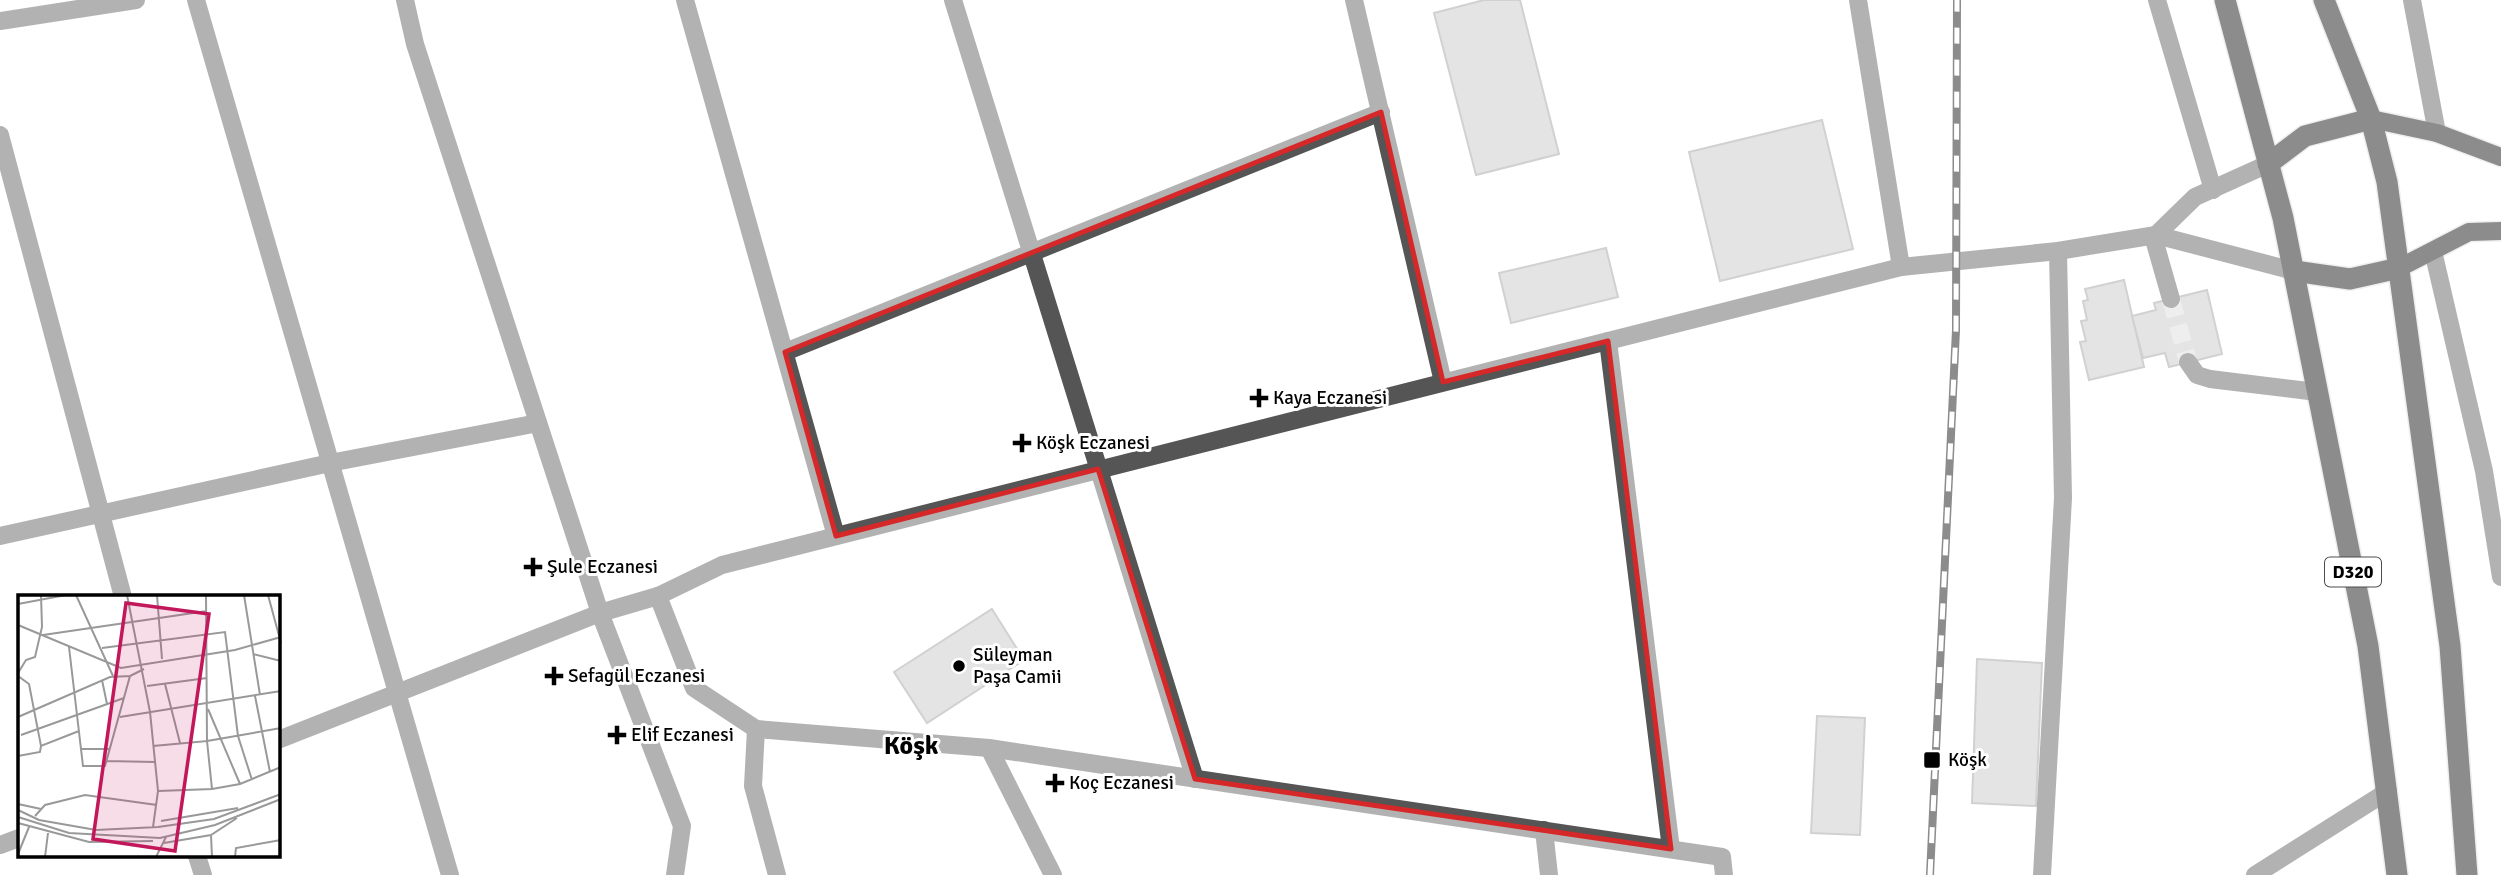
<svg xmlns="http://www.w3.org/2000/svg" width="2501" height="875" font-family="Signika,sans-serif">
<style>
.building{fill:#c4c4c4;stroke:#999;stroke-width:2}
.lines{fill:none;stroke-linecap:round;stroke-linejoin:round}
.minor-tunnel{stroke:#d9d9d9;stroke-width:18;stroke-dasharray:18 9;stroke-linecap:butt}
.major-casing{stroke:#dbdbdb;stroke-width:21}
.highway-casing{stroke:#dbdbdb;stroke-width:24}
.minor{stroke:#555;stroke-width:18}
.major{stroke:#000;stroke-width:18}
.highway{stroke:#000;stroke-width:21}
.rail-casing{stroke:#000;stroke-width:8}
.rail{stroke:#fff;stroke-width:5;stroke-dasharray:16;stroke-linecap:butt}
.marked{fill:none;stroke:#d62828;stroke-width:5;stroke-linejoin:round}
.poi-dot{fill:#000;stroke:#fff;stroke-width:2.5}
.labels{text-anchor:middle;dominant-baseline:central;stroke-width:6;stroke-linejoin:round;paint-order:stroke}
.shield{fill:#fff;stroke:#4c4c4c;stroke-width:2}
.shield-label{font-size:18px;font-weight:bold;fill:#000}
.poi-label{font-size:19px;fill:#000;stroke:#fff;text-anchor:start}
.district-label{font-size:26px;font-weight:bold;fill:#000;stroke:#fff}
.inset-road{fill:none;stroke:#999;stroke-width:2}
.view{fill:#c2185b;fill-opacity:0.15;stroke:#c2185b;stroke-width:3.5}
.inset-edge{fill:none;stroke:#000;stroke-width:3.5}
</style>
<rect width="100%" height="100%" fill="#fff"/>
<g class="building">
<polygon points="1484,0 1520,0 1559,154 1476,175 1434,13"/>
<polygon points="1822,120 1853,249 1720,281 1689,152"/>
<polygon points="1606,248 1618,297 1511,323 1499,273"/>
<polygon points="2124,280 2144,367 2089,380 2080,342 2086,341 2081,321 2087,320 2083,301 2088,300 2085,289"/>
<polygon points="2207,290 2222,354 2169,367 2165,353 2143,358 2132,316 2156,310 2154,303"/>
<polygon points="992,609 1024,660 927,723 894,672"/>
<polygon points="1977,659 2042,663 2036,806 1972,803"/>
<polygon points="1817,716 1865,718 1860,835 1811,833"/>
</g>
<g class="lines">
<polyline class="minor-tunnel" points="2171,299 2188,362"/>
<g class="major-casing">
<g id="major">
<polyline points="2371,119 2437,133 2501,157"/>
<polyline points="2399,268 2469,232 2501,231"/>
</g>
</g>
<g class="highway-casing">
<g id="highway">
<polyline points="2225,0 2283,218 2368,646 2397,875"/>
<polyline points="2324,0 2371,119 2387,182 2450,646 2467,875"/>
<polyline points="2268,164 2305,136 2371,119"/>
<polyline points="2294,271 2350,279 2399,268"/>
</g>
</g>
<g class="minor">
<polyline points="196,0 450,875"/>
<polyline points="405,0 415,44 600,613 682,826 675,875"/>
<polyline points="685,0 836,536"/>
<polyline points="953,0 1195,779"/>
<polyline points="1354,0 1443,382"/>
<polyline points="1858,0 1901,267"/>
<polyline points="2157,0 2213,190"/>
<polyline points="2412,0 2437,133"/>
<polyline points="0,21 136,0"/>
<polyline points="0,135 123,597"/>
<polyline points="2156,235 2195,197 2268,164"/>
<polyline points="2153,236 2171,299"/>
<polyline points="2433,251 2484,471 2501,577"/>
<polyline points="1608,341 1671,849"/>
<polyline points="785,352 1381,112"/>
<polyline points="2188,362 2197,375 2210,379 2317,392"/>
<polyline points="0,536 330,463 538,423"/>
<polyline points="658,596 694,688 756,729 989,748 1722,857 1724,875"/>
<polyline points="756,729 753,786 777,875"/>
<polyline points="278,740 600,613 658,596 722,565 1901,267 2058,251 2156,235 2294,271"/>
<polyline points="989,748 1053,875"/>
<polyline points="1544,830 1549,875"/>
<polyline points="0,845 19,838"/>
<polyline points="197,856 203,875"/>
<polyline points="2042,875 2063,498 2058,251"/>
<polyline points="2255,875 2388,791"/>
</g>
<use href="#major" class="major"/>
<use href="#highway" class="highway"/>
<g class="rail-casing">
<polyline id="rail" points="1930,875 1956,330 1957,0"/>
</g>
<use href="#rail" class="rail"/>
</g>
<path d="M0 0H2501V875H0ZM1381,112l62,270 165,-41 63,508 -476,-70 -97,-310 -262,67 -51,-184z" fill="#fff" fill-opacity=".55" fill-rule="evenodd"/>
<path class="marked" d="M1381,112l62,270 165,-41 63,508 -476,-70 -97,-310 -262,67 -51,-184z"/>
<g class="poi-dot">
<path d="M1255.5 387.5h7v7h7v7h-7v7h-7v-7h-7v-7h7z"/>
<path d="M1018.5 432.5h7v7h7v7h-7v7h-7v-7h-7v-7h7z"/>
<path d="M529.5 556.5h7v7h7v7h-7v7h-7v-7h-7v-7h7z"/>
<circle cx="959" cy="666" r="7"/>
<path d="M550.5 665.5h7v7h7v7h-7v7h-7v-7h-7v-7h7z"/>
<path d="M613.5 724.5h7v7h7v7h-7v7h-7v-7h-7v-7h7z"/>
<rect x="1923" y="751" width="18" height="18" rx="3.5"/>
<path d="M1051.5 772.5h7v7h7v7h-7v7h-7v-7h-7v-7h7z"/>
</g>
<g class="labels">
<rect class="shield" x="2325" y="557.5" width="56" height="29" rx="5"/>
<g class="shield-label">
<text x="2353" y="572">D320</text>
</g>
<g class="poi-label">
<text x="1273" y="398">Kaya Eczanesi</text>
<text x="1036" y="443">Köşk Eczanesi</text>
<text x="547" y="567">Şule Eczanesi</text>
<text x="973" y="655">Süleyman<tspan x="973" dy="22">Paşa Camii</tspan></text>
<text x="568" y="676">Sefagül Eczanesi</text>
<text x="631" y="735">Elif Eczanesi</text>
<text x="1948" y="760">Köşk</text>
<text x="1069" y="783">Koç Eczanesi</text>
</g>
<g class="district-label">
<text x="911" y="746">Köşk</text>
</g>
</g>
<g transform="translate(18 595)">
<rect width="262" height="262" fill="#fff"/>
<path class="inset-road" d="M58,0l37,81M109,0l23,117 8,79 -5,36M139,0l5,64M188,0l1,146 74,-13M226,0l16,100M250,0l13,48M0,9l48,-9M0,30l103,43 114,-18 46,-13M25,40l164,-24M51,52l14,119h22l25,-90 14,-7M84,53l123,-16 13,104 14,44M235,59l28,7M0,78l8,-13 9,-3 7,-30 -1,-32M0,81l11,8 12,62 38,-15M84,85l5,24M147,89l15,59M129,91l60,-8M237,101l15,76M190,114l32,75M0,122l92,-40 20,-1M102,122l161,-26M3,140l103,-37M135,151l54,-5 5,48 -54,2M63,154h29M0,161l22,-4 1,-6M88,166l49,1M194,194l28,-5 41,-17M0,209l23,5M0,215l21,10 57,10 62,-3 56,-8 67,-25M17,221l10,-11 40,-10 72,10M0,222l51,16 91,5 55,-13 66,-26M143,226l77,-13M0,228l71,19 64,-1M193,240l1,22M146,248l47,-8 26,-17M0,259l11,-27M27,262l3,-24M138,262l10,-20M217,262l1,-9 45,-8"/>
<path class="view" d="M108,8l83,11 -34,237 -82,-12z"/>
<rect width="262" height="262" class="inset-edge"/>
</g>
</svg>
